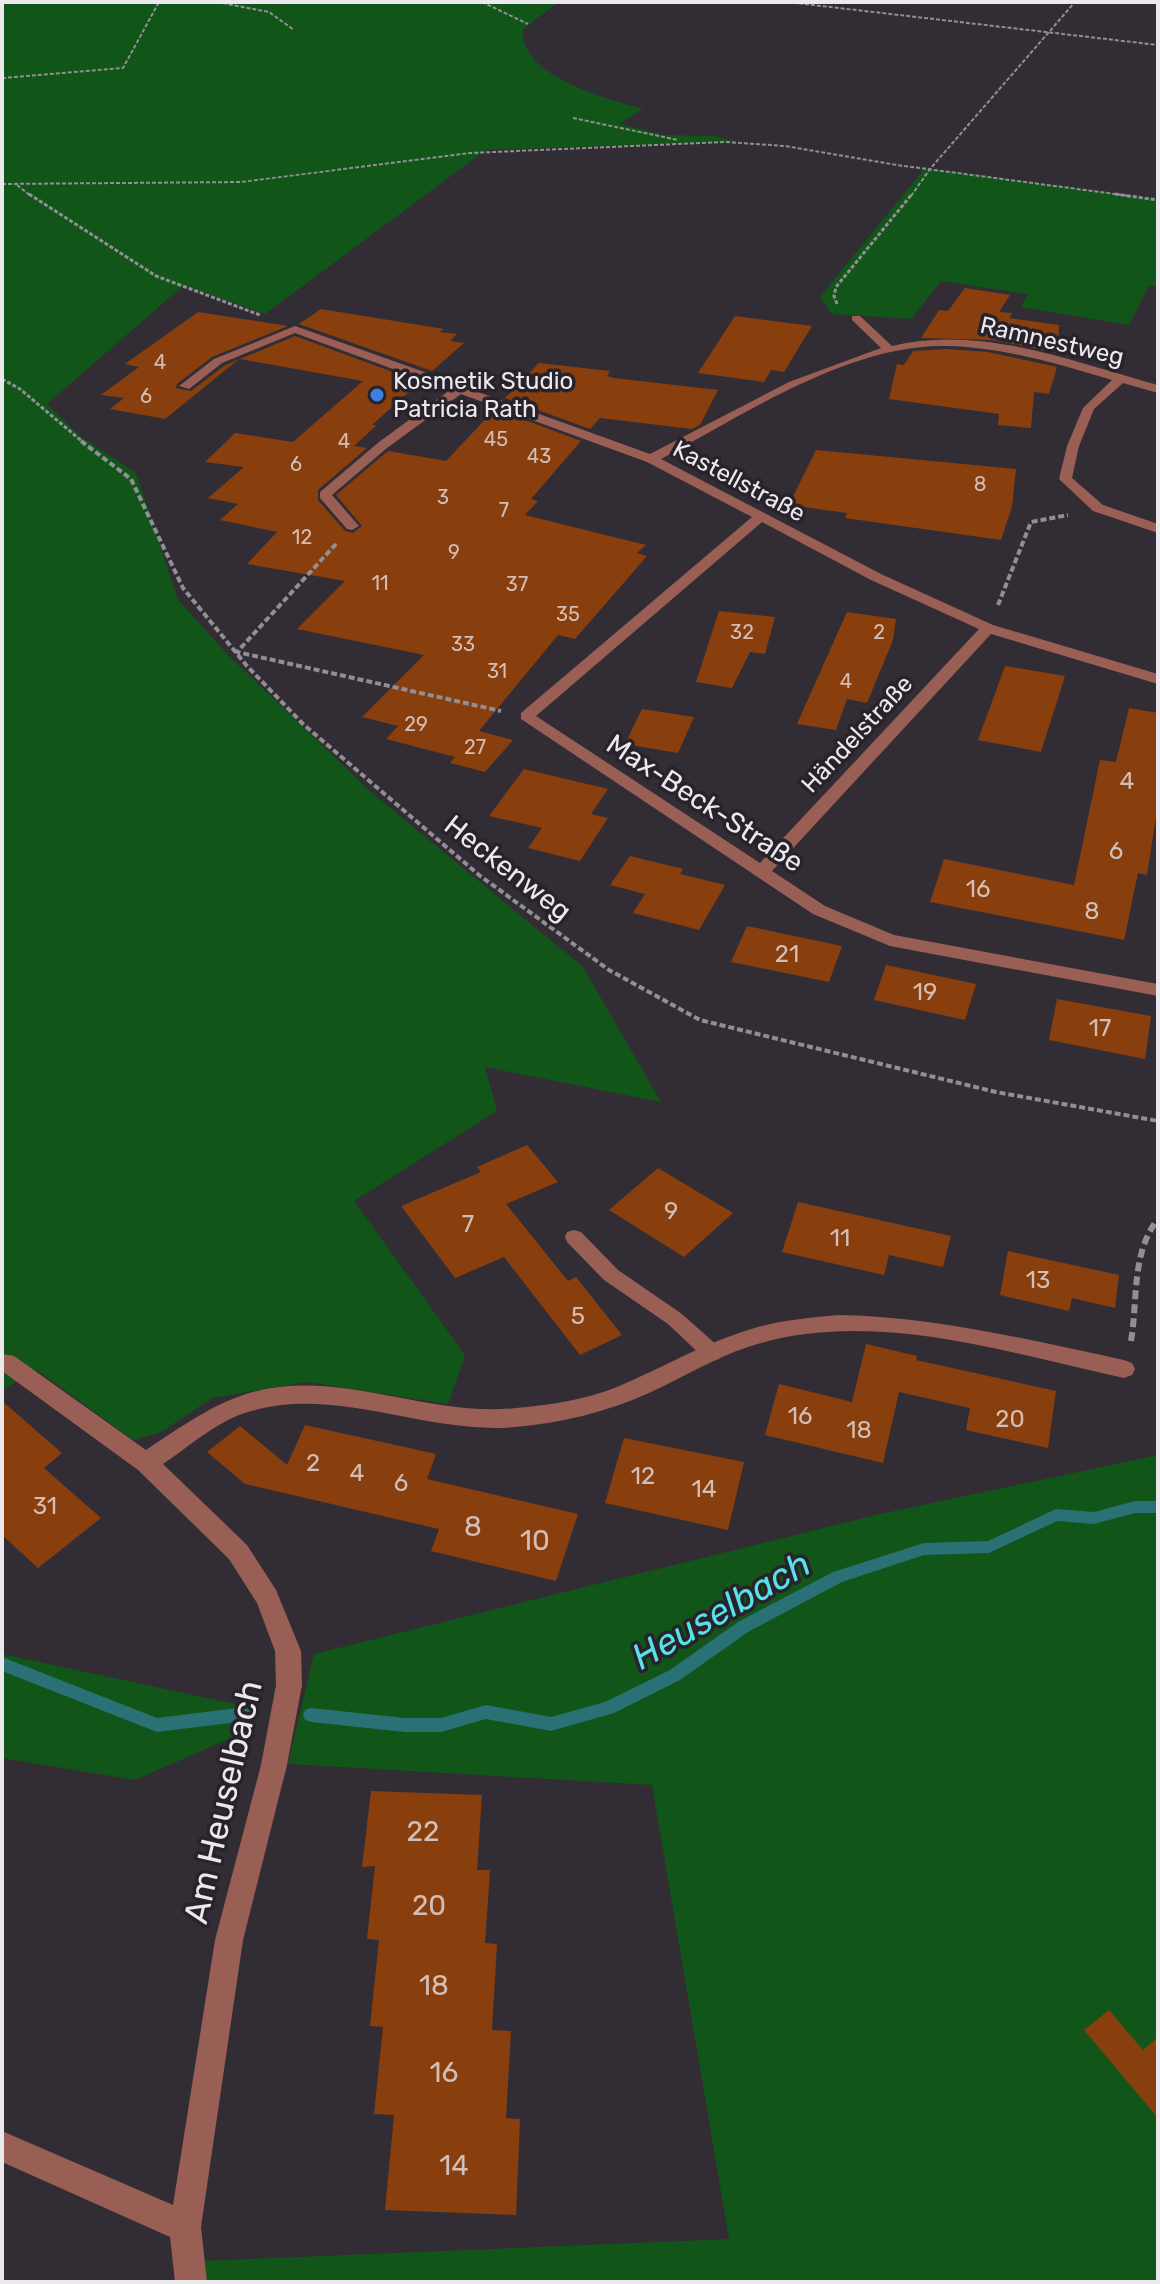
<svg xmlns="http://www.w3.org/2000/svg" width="1160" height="2284" font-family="Rubik,sans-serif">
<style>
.green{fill:#125518}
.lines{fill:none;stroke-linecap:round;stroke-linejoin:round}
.stream{fill:#297175;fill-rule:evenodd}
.building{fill:#893e0d}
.path-far3{stroke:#928e95;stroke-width:2;stroke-dasharray:4 2;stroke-linecap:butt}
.path-far2{stroke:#928e95;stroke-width:3;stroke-dasharray:4 2;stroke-linecap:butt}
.path-far1{stroke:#928e95;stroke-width:4;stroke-dasharray:6 3;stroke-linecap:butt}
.path{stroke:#928e95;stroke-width:6;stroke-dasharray:9 5;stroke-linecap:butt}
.service{fill:#995e54;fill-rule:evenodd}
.minor{fill:#995e54;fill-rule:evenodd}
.shop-dot{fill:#3f7fe0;stroke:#28232b;stroke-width:3}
.labels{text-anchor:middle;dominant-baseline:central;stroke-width:7;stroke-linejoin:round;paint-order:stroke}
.far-number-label{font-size:20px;fill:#d2beb6}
.far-street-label{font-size:24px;fill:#ebe8ee;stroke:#28232b}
.far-poi-label{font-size:24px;fill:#ebe8ee;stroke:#28232b;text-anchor:start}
.number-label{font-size:24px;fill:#d2beb6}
.street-label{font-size:28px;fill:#ebe8ee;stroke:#28232b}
.near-number-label{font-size:28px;fill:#d2beb6}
.near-street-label{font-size:34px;fill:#ebe8ee;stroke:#28232b}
.near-water-label{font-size:36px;font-style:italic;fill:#58e1e9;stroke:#28232b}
</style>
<rect width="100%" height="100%" fill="#322d35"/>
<g class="green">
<path d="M2,2h557l-36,27c-4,48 85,70 120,80l-24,15 46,11 49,1 25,6 -253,8 -221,164 -81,-29 -137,119 33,32 56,37 42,127 50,55 144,138 211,174 78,135 -176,-35 12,44 -143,90 111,154 -17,49 -141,-22 -95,16 -51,34 -28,8 -96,-70 -35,20z"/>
<polygon points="925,168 1158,199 1158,286 1149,285 1129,325 1021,307 1028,294 941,281 911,319 832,314 820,297"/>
<polygon points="1158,1455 1158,2282 205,2282 201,2261 729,2239 652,1785 288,1764 314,1654 880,1514"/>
<polygon points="2,1654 240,1705 242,1733 135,1780 2,1758"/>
</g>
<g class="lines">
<g class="stream">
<polygon points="1135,1501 1158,1501 1158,1513 1135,1513 1094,1524 1057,1521 989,1553 924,1555 842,1582 748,1632 680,1680 614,1713 551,1731 486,1719 441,1732 405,1732 311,1722 305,1720 303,1715 305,1710 311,1708 405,1718 441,1718 486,1705 551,1717 605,1702 670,1670 738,1622 833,1572 924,1543 988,1541 1056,1509 1094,1512"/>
<polygon points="2,1657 157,1718 246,1707 252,1709 254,1714 252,1719 246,1721 157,1732 2,1671"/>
</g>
</g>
<g class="building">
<polygon points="965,288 1010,295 999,312 1012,313 1009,318 1059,325 1058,353 993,340 921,338 939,310 948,311"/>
<polygon points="321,309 444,329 440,332 457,334 450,341 464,343 432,371 299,324"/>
<polygon points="198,312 288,326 212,357 177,384 176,388 191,391 224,366 239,359 165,419 110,409 124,398 101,395 139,367 125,364"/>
<polygon points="735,316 812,326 784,372 771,370 764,382 698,373"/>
<polygon points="295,336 420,382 372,425 377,425 354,446 367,448 318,490 318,500 345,531 353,533 362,526 336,495 388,451 446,461 495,409 581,441 531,499 538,501 525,515 646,545 637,553 647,556 575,639 558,635 479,731 513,740 485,772 450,763 455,757 386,739 398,726 362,717 424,655 297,629 345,581 247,564 277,532 220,520 238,504 208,498 244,467 205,462 235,433 293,442 363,381 240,359"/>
<polygon points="946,349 988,352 1057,367 1049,394 1034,392 1031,428 998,425 999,414 889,399 897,364 904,365 913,351"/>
<polygon points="539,363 610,371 607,376 614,378 718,390 700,425 692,429 600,418 590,429 505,398"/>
<polygon points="816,450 1016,469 1012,507 1001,540 845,518 847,513 789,505"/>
<polygon points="719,611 775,617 765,654 750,652 732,688 696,682"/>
<polygon points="847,612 896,619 893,640 867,703 847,699 836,730 797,724"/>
<polygon points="1005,666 1065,676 1041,752 978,740"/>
<polygon points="1129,708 1158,713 1158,804 1147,875 1138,873 1124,940 930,902 944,859 1074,885 1100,760 1116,762"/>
<polygon points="642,709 694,717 678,753 625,744"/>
<polygon points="524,769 608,789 591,814 608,818 580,861 528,848 542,828 489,816"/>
<polygon points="630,856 683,869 680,874 725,885 699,930 633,913 645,894 610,885"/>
<polygon points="747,926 842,946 829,982 731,962"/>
<polygon points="886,965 976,984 965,1020 874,1000"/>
<polygon points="1057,999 1151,1016 1145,1059 1049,1040"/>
<polygon points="527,1145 558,1182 506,1204 568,1281 576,1277 622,1335 580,1355 504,1257 455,1278 401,1206 481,1172 477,1167"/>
<polygon points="658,1168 733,1213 684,1257 609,1210"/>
<polygon points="798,1202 951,1236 943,1267 889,1255 884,1275 782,1252"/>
<polygon points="1008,1251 1119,1275 1115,1308 1072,1298 1069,1311 1000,1295"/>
<polygon points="866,1344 917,1356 916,1360 1056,1391 1048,1448 966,1430 970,1408 899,1392 883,1463 765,1435 779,1384 852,1402"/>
<polygon points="2,1401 62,1453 44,1468 101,1518 38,1568 2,1535"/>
<polygon points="305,1425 436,1454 427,1479 578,1514 556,1581 431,1551 439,1529 245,1484 207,1452 240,1426 287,1465"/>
<polygon points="624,1438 744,1462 728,1530 605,1503"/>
<polygon points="371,1791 482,1795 477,1870 490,1870 485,1943 497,1944 492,2030 511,2031 506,2118 520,2119 516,2215 385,2210 394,2115 374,2114 383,2027 370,2026 379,1940 367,1939 375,1866 362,1867"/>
<polygon points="1109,2010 1143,2050 1158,2037 1158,2118 1084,2030"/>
</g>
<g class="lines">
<g class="path-far3">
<polyline points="217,2 269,12 294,30"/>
<polyline points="482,2 528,24"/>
<polyline points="787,2 1158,45"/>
<polyline points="2,78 123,68 159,2"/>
<polyline points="573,118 678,140"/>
<polyline points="2,184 241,182 471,153 725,142 785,146 897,165 1130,196"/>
<polyline points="17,185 31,196"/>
<polyline points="911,196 930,169 1075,2"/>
</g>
<g class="path-far2">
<polyline points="29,194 156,276 260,315"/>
<polyline points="1115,194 1158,200"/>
<polyline points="837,304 834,296 836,287 912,194"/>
<polyline points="2,379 20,389 84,443"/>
</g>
<g class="path-far1">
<polyline points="81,441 131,479 183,588 247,666 303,724 479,875 609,970 700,1020 996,1092 1158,1121"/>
<polyline points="336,544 237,652 501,711"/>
<polyline points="998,605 1031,522 1068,515"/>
</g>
<path class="path" d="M1131,1341c7,-41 0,-88 27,-122"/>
<polygon class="service" points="574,1230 581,1232 618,1270 682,1314 719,1347 722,1353 719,1359 712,1361 705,1359 668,1324 604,1280 567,1242 565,1237 567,1232"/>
<g class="minor">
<path d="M852,316h8l32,30c89,-22 181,16 266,39v8l-35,-10 -29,26 -15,37 -7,32 31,27 55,19v9l-65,-22 -34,-32 8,-33 16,-38 29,-28c-54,-16 -109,-33 -166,-34 -97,-2 -203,69 -285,113l220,115 112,51 165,49v10l-167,-50 -219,237 53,35 69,29 264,49v12l-268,-50 -77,-32 -292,-195v-6l231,-196 -105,-55 -186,-68 -74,54 -55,47 27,31 -7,4 -5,-1 -27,-31v-6l59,-50 71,-52 -155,-57 -73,30 -33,26 -10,-3 35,-27 81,-33 163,58h8l1,4 183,66 139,-72 92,-34 -29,-28zM762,522l109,58 108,49 -219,234 -224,-147z"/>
<path d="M840,1315c97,2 189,25 284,45l8,3 3,6 -3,6 -8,3c-120,-26 -255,-71 -376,-31 -34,11 -66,31 -99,46 -42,19 -88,30 -134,34 -89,8 -177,-41 -264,-16 -33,9 -61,35 -88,53l84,81 29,45 25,61 1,34 -15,80 -44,175 -42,287 6,55h-32l-5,-45 -168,-75v-31l171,74 42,-265 46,-175 15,-80 -1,-34 -18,-48 -28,-44 -91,-89 -136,-99v-17l12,2 132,94c32,-21 63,-44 100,-56 90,-28 180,24 270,14 34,-3 69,-8 101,-21 41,-17 79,-40 122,-54 32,-12 66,-15 101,-18z"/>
</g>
</g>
<circle class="shop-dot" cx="377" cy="395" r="8"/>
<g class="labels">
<g class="far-number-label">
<text x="160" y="362">4</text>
<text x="146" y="396">6</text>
<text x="496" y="439">45</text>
<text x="344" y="441">4</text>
<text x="539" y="456">43</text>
<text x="296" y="464">6</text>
<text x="980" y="484">8</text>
<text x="443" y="497">3</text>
<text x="504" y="510">7</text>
<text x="302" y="537">12</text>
<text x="454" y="552">9</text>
<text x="380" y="583">11</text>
<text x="517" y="584">37</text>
<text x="568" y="614">35</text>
<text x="742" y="632">32</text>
<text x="879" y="632">2</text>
<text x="463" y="644">33</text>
<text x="497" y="671">31</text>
<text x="846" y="681">4</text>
<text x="416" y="724">29</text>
<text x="475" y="747">27</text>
</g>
<g class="far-street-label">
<text transform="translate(1052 341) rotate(13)">Ramnestweg</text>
<text transform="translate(739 481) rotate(28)">Kastellstraße</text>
<text transform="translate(857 734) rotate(-47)">Händelstraße</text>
</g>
<g class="far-poi-label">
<text x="393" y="381">Kosmetik Studio<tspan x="393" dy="28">Patricia Rath</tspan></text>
</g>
<g class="number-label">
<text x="1127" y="781">4</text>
<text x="1116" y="851">6</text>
<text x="978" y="889">16</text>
<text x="1092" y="911">8</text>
<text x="787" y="954">21</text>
<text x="925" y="992">19</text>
<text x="1100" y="1028">17</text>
<text x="671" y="1211">9</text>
<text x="468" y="1224">7</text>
<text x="840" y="1238">11</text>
<text x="1038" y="1280">13</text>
<text x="578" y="1316">5</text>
<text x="800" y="1416">16</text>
<text x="1010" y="1419">20</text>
<text x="859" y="1430">18</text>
<text x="313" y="1463">2</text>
<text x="357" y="1473">4</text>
<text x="643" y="1476">12</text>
<text x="401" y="1483">6</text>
<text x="704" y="1489">14</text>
<text x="45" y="1506">31</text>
</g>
<g class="street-label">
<text transform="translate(705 803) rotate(33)">Max-Beck-Straße</text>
<text transform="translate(508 868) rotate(38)">Heckenweg</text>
</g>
<g class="near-number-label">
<text x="473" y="1526">8</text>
<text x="535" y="1540">10</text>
<text x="423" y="1831">22</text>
<text x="429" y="1905">20</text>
<text x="434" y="1985">18</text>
<text x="444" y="2072">16</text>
<text x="454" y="2165">14</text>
</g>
<g class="near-street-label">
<text transform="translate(223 1802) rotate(-77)">Am Heuselbach</text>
</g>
<g class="near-water-label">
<text transform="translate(721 1610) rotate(-30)">Heuselbach</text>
</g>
</g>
<rect width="1160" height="2284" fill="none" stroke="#ebe8ee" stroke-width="8"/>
</svg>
